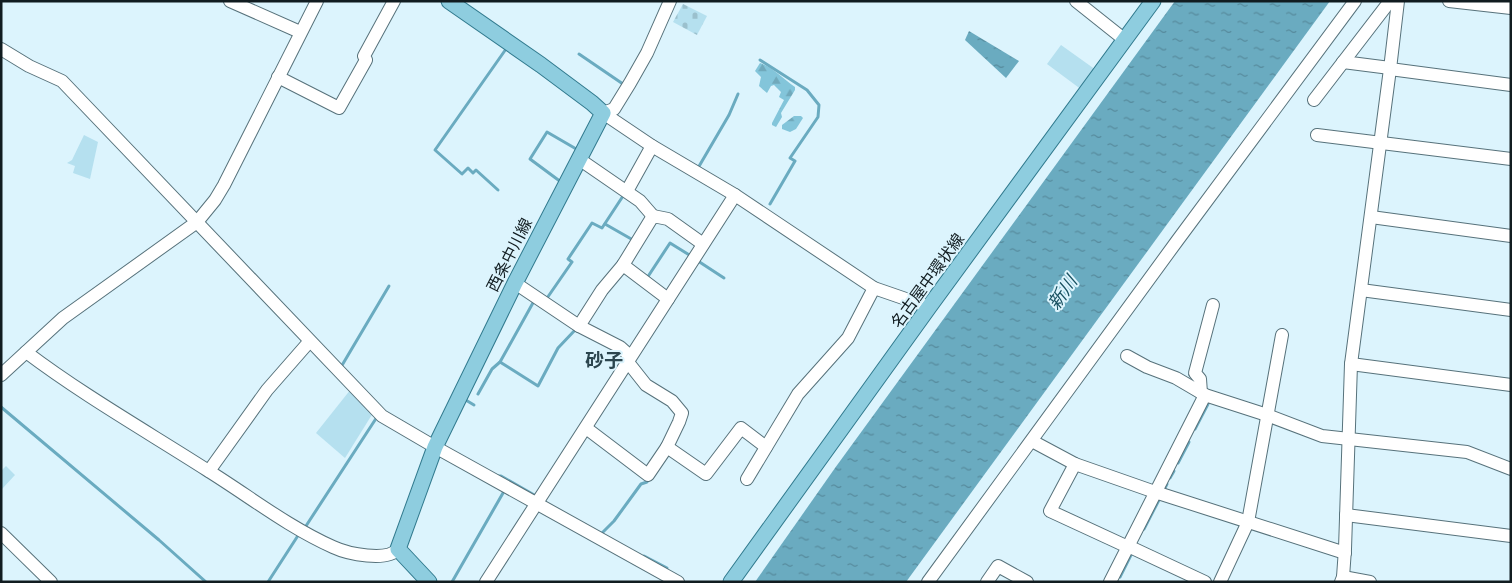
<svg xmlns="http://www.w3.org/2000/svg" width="1512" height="583" font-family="'Source Sans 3','Noto Sans JP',sans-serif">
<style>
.green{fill:#b5e0ef}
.forest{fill:url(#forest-firs)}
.cemetery{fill:url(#cemetery-stones)}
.water{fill:url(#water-ripples)}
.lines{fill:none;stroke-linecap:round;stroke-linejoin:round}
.stream{stroke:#6aabc0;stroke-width:3}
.minor-casing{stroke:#57727b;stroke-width:14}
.major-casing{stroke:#317a8e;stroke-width:17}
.minor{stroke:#fff;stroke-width:12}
.major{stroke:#8ecddf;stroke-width:15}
.labels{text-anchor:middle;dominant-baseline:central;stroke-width:4;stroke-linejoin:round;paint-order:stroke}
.street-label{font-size:16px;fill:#111c20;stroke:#dcf4fd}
.water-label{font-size:18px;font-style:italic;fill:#195161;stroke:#dcf4fd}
.quarter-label{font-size:19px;font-weight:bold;fill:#2b454e;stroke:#dcf4fd}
</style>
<defs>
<pattern id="forest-firs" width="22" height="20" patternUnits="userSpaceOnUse" patternTransform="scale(1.25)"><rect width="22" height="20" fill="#83c5da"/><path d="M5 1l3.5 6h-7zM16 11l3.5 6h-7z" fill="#70a9bb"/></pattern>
<pattern id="cemetery-stones" width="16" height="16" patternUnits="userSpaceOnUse" patternTransform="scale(1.25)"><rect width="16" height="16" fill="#b5e0ef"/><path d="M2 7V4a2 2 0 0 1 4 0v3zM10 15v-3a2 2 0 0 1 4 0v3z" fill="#9bc0cd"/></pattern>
<pattern id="water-ripples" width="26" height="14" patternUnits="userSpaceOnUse" patternTransform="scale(1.25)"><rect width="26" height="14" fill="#6aabc0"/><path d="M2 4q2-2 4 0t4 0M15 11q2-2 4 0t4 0" fill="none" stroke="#568a9c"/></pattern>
</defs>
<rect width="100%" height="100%" fill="#dcf4fd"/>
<g class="green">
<polygon points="1061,45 1096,70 1082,90 1047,64"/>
<polygon points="84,135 98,142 90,179 73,173 75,166 67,163 72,160"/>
<polygon points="351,389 373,413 345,458 316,433"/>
<polygon points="6,466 15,475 2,489 1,471"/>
</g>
<g class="forest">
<path d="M760,63c13,4 23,16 35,24v3l-14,23 1,4 -6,10 -4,-2v-2l12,-23 -5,-3 2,-5 -7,-7 -3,1 -4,7 -8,-7 2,-9 -6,-6z"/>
<polygon points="794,116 801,116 803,118 796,129 790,132 782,129 782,125"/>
</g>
<polygon class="cemetery" points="683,4 707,16 697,35 673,22"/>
<g class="water">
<polygon points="1175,1 1330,1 906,582 755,582 835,468"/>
<polygon points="969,31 1019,61 1006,78 965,40"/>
</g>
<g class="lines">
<g class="stream">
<polyline points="579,54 623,84"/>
<polyline points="760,60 807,90 819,105 818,117 790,158 795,161 770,204"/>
<polyline points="698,168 729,115 738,94"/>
<polyline points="561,182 530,159 547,132 578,150"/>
<polyline points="498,190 476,170 473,173 468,168 462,174 435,150 506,49"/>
<polyline points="605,224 633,240"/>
<polyline points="698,261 724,278"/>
<polyline points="647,278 670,243 691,256"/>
<polyline points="545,301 572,262 568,259 592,223 602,228 625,193"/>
<polyline points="500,362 538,386 558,348 576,329"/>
<polyline points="341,367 389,286"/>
<polyline points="478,394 492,369 500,362 509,346 534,301"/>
<polyline points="464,399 474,405"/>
<polyline points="1,407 159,540 206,582"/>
<polyline points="1195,429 1208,404"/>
<polyline points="1178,463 1189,442"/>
<polyline points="498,476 501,476 536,496"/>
<polyline points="1170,478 1174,471"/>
<polyline points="1164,490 1167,484"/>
<polyline points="304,529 377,417"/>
<polyline points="1144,529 1160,498"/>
<polyline points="602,533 614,521 641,484 647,482 649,479"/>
<polyline points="644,556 667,568"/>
<polyline points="1120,577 1132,553"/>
<polyline points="268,582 299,534"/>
<polyline points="452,582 503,493"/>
</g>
<g class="minor-casing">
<g id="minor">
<polyline points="230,1 300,32"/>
<polyline points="1076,1 1125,40"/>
<polyline points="1449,1 1511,8"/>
<polyline points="1,49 29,66 62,81 382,416 435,447 678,582"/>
<polyline points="1343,62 1390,68"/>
<polyline points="1390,69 1511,85"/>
<polyline points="278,77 339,108 366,60 364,56 394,1"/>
<polyline points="1314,100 1390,1"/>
<polyline points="603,113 652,146 735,195 874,288 929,307"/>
<polyline points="603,113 614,109 630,83 647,53 670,1"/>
<polyline points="1317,135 1511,159"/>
<polyline points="579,159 640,201 653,216"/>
<polyline points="627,191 652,146"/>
<polyline points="1371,217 1511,236"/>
<polyline points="623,265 668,299"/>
<polyline points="515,283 579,326 620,347 630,356"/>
<polyline points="1361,290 1511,310"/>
<polyline points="579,326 602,290 623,265 653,216 668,219 703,244"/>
<path d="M26,352c57,43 120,79 181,118 42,26 81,57 126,77 15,7 54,15 65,2"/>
<polyline points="1127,356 1147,367 1176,378 1205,395"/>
<polyline points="627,361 646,385 672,401 682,413 679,422 667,447 706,474 741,428 766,447"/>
<polyline points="1351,364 1511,385"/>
<polyline points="1,375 63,318 197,222 215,200 224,185 317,1"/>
<polyline points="1201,393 1200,379 1195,373 1213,305"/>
<polyline points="586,428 648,475 667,447"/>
<polyline points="1032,441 1075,464 1155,492 1345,553"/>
<polyline points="1075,464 1050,511 1128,547"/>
<polyline points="209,471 267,390 309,342"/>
<polyline points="747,479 798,394 848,338 874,288"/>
<polyline points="1346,515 1511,536"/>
<polyline points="1,533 51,582"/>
<polyline points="1128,546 1205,582"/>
<polyline points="1343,577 1370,582"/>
<polyline points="486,582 735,195"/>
<polyline points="928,582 1177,241 1355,1"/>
<polyline points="987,582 998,566 1027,582"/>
<polyline points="1110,582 1205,395 1267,415 1322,436 1467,452 1511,469"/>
<polyline points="1220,582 1248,522 1282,335"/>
<polyline points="1341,582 1343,577 1345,549 1351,364 1390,69 1398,1"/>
</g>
</g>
<g class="major-casing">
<g id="major">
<polyline points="429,582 398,549 435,447 515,283 603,113 592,103 541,65 449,1"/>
<polyline points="731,582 929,307 1153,1"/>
</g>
</g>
<use href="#minor" class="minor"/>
<use href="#major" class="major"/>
</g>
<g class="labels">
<g class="street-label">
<text transform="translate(510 255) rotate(-63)">西条中川線</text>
<text transform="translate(928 281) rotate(-54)">名古屋中環状線</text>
</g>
<g class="water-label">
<text transform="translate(1063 293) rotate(-55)">新川</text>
</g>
<g class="quarter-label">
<text x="604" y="361">砂子</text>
</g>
</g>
<rect width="1512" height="583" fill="none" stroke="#111c20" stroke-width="5"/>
</svg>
